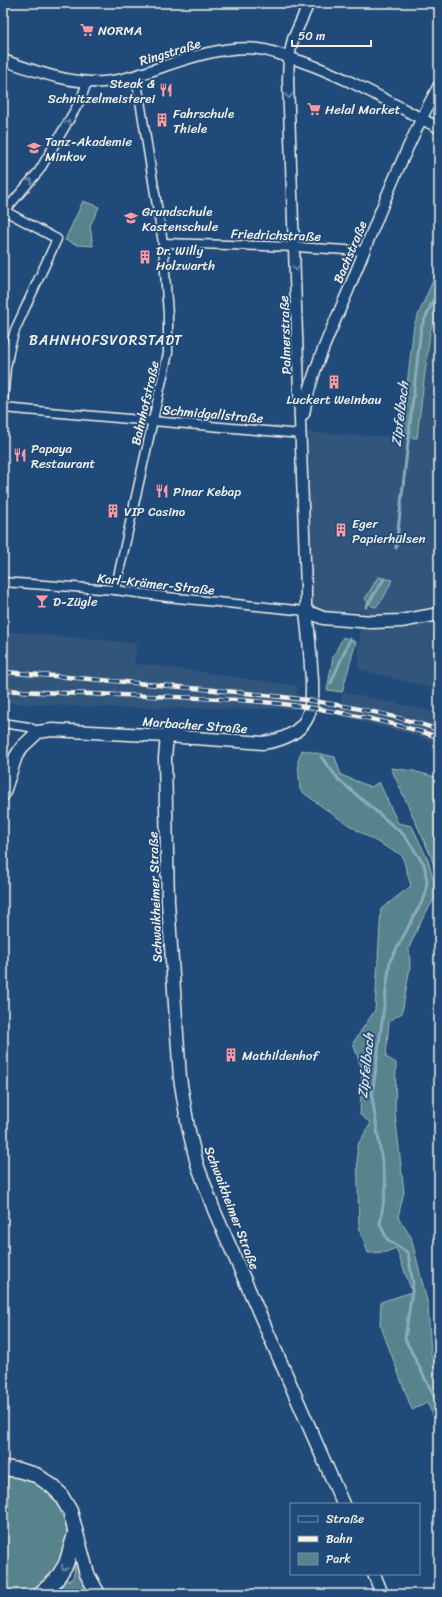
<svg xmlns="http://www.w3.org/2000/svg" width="442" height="1597" font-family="Sriracha,sans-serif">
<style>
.built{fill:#32547c}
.green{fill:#57838c;stroke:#a6baba}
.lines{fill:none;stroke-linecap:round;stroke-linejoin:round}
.stream{stroke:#8cabbe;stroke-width:3}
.minor-casing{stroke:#f4f1e8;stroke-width:11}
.tertiary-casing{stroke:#f4f1e8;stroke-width:13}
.secondary-casing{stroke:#f4f1e8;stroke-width:15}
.trunk-casing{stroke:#f4f1e8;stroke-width:17}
.minor{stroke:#1f4a7a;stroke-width:8}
.tertiary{stroke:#1f4a7a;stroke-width:10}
.secondary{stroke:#1f4a7a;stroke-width:12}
.trunk{stroke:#1f4a7a;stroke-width:14}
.rail-casing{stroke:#f4f1e8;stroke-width:4.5}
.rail{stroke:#1f4a7a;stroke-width:3;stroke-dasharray:9;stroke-linecap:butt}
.oneway{stroke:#748da6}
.labels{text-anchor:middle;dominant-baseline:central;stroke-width:3.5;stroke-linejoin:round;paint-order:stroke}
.poi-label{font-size:13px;fill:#f4f1e8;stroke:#1f4a7a;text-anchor:start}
.street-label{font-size:13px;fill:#f4f1e8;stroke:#1f4a7a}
.neighbourhood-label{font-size:14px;letter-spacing:1px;fill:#f4f1e8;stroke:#1f4a7a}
.water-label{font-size:14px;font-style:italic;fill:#dae0de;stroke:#1f4a7a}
</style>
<rect width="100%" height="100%" fill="#1f4a7a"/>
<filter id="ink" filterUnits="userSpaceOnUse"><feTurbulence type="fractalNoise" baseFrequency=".025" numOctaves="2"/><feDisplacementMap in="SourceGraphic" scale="8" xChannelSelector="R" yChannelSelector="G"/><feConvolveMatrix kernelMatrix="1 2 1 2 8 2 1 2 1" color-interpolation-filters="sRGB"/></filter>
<g filter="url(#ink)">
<g class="built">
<polygon points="439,310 439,690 358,669 361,611 309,611 303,432 417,438 430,331"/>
<polygon points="3,631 136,643 135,664 160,666 298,686 295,709 120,708 3,703"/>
<polygon points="342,692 428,710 439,715 439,744 417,736 339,716"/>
<polygon points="3,728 8,740 3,756"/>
</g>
<g class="green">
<polygon points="83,201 99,207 90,226 93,246 78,245 65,240"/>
<polygon points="439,266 439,310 430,331 417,438 401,437 414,325"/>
<polygon points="378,577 392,580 384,597 376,607 372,606 365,599"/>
<polygon points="343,637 356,642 342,692 327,690 333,657"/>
<path d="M302,750l33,7 6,18 30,12 8,-5 19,41 14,3 16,34 9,34 -17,29 -11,25 1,19 -8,46 -13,8 -3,36 10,6 -1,50 9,79 -6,25 13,20 17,68 3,50 8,12v60l-12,-24 -15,7 -32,-86 1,-22 31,-10 -16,-44 -10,4 -18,1 -9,-26 -2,-81 14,-23 -11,-8 2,-46 -9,-26 22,-33 6,-101 30,-23 -9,-31c-37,-18 -70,-40 -102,-65l-2,-29z"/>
<polygon points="391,768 413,771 439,778 439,882 430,854"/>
<path d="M3,1473c38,6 72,31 62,74 -4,17 -4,18 -16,32 -5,5 -11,13 -19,15 -8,2 -19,0 -27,0z"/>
<path d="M75,1554l16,40h-42l14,-14h8c7,-10 1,-15 4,-26z"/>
</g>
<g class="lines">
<g class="stream">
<polyline points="396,548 421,328 439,287"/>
<polyline points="366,607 384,579"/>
<polyline points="331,683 350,639"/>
<polyline points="321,757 339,780 404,835 424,864 427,881 425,896 390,961 372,1097 386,1187 380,1224 387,1239 408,1253 413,1284 405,1339 439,1406"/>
</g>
<g class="minor-casing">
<g id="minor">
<polyline points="3,213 39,171 69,120 81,99 87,82"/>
<polyline points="163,243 295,247 364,251"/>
<polyline points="3,401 6,368 10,347 15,330 57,239 5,211"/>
<polyline points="3,408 301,434"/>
<polyline points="3,582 115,590 167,597 306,611"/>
<polyline points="115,590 168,353 168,315 163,243 136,76"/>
<polyline points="3,723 29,727 38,732"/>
</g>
</g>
<g class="tertiary-casing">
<g id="tertiary">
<path d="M3,60c32,11 66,24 100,22 18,-1 36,-7 53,-13 31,-11 70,-24 103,-20 14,2 28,8 41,12 49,17 93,43 139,67"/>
<path d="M304,414c7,-43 27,-83 44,-123 28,-69 55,-140 91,-206"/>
<polyline points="306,611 306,589 288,80 289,57 293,39 309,3"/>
</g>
</g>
<g class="secondary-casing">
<g id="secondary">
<polyline points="167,736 165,758 168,902 180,1078 188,1127 197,1164 214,1210 343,1504"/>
<path d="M3,795l13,-39 6,-9 16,-15 14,-2 115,6 96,7c49,-7 52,-34 48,-76 -1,-19 -3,-37 -5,-56l17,7 49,4 29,-1 38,-7"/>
<polyline points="374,1574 382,1594"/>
</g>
</g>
<g class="trunk-casing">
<g id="trunk">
<polyline points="3,1468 18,1470 36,1475 52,1486 60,1494 70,1511 87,1574 98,1594"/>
<polyline points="40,1594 56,1580 66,1564 75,1534"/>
</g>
</g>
<use href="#minor" class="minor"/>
<use href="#tertiary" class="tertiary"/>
<use href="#secondary" class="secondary"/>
<use href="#trunk" class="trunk"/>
<g class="rail-casing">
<g id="rail">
<path d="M3,672c67,5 133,11 200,17 79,7 160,15 236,41"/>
<path d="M3,690c78,5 156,5 234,10 68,4 137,17 202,37"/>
</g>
</g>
<use href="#rail" class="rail"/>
</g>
<defs><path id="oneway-chevron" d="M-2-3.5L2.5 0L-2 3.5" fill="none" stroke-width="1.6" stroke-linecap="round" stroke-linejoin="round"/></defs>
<g class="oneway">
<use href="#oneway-chevron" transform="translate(289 96) rotate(87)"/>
<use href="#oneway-chevron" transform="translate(68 123) rotate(-59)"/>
<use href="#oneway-chevron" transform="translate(30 181) rotate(-48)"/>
<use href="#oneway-chevron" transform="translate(296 268) rotate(88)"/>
<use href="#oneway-chevron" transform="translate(64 1568) rotate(119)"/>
</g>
</g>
<defs>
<g id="supermarket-bare" transform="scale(1.08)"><path d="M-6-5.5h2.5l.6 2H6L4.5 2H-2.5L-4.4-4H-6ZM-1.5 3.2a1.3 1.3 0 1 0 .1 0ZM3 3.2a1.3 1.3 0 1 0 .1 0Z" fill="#ff9aa2" stroke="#1f4a7a" stroke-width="2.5" paint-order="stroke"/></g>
<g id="restaurant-bare" transform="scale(1.08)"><path d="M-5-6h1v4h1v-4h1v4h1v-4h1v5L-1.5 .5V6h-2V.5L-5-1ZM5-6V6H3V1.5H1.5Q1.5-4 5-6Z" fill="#ff9aa2" stroke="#1f4a7a" stroke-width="2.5" paint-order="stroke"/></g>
<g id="building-bare" transform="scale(1.08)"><path d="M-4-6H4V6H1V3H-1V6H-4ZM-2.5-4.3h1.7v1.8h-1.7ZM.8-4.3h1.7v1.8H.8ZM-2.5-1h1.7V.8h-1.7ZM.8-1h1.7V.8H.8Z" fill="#ff9aa2" stroke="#1f4a7a" stroke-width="2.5" paint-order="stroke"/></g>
<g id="university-bare" transform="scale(1.08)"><path d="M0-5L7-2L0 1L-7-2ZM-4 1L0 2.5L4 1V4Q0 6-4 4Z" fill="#ff9aa2" stroke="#1f4a7a" stroke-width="2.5" paint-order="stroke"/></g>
<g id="school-bare" transform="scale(1.08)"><path d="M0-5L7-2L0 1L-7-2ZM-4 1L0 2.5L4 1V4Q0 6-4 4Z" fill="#ff9aa2" stroke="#1f4a7a" stroke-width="2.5" paint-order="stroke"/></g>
<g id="bar-bare" transform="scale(1.08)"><path d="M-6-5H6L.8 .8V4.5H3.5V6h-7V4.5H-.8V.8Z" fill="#ff9aa2" stroke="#1f4a7a" stroke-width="2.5" paint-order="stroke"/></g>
</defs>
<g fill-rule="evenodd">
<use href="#supermarket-bare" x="87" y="30"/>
<use href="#restaurant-bare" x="166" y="90"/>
<use href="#supermarket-bare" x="314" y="109"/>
<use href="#building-bare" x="162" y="120"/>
<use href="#university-bare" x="34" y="148"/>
<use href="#school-bare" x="131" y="218"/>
<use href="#building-bare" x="145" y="257"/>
<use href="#building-bare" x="334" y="382"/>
<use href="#restaurant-bare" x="20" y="455"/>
<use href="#restaurant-bare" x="162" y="491"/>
<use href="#building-bare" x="113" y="511"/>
<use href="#building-bare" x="341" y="530"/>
<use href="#bar-bare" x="42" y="601"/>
<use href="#building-bare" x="231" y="1055"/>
</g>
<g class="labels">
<g class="poi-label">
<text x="98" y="30">NORMA</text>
<text x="155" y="83" text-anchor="end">Steak &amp;<tspan x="155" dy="15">Schnitzelmeisterei</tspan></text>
<text x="325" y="109">Helal Market</text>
<text x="173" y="113">Fahrschule<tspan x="173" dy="15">Thiele</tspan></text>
<text x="45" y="141">Tanz-Akademie<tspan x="45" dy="15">Minkov</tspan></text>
<text x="142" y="211">Grundschule<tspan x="142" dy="15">Kastenschule</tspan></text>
<text x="156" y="250">Dr. Willy<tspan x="156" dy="15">Holzwarth</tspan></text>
<text x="334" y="399" text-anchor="middle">Luckert Weinbau</text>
<text x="31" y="448">Papaya<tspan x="31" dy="15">Restaurant</tspan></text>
<text x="173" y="491">Pinar Kebap</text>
<text x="124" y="511">VIP Casino</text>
<text x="352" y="523">Eger<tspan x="352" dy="15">Papierhülsen</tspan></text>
<text x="53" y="601">D-Zügle</text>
<text x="242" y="1055">Mathildenhof</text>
</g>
<g class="street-label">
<text transform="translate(170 52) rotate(-17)">Ringstraße</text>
<text transform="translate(276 235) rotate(2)">Friedrichstraße</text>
<text transform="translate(350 252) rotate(-67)">Bachstraße</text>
<text transform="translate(285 335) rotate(-92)">Palmerstraße</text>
<text transform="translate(145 403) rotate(-77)">Bahnhofstraße</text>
<text transform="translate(213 414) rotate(5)">Schmidgallstraße</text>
<text transform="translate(156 584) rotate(6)">Karl-Krämer-Straße</text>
<text transform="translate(195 725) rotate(4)">Marbacher Straße</text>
<text transform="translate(155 897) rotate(-92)">Schwaikheimer Straße</text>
<text transform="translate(232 1208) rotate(69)">Schwaikheimer Straße</text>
</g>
<g class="neighbourhood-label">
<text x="106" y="340">BAHNHOFSVORSTADT</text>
</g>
<g class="water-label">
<text transform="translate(400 414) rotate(-83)">Zipfelbach</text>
<text transform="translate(366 1066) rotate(-84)">Zipfelbach</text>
</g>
</g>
<rect width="442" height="1597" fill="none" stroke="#1f4a7a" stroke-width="16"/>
<rect x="8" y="8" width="426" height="1581" fill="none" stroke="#f4f1e8" stroke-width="1.5" filter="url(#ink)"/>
<rect x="290" y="1503" width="130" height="72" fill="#1f4a7a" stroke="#748da6"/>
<rect x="298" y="1516" width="20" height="6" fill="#1f4a7a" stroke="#748da6"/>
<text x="326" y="1523" font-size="12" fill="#f4f1e8">Straße</text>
<rect x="298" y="1536" width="20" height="6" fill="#f4f1e8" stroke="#748da6"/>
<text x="326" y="1543" font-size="12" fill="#f4f1e8">Bahn</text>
<rect x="298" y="1553" width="20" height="12" fill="#57838c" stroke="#748da6"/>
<text x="326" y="1563" font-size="12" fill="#f4f1e8">Park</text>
<path d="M292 40v6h79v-6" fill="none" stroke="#f4f1e8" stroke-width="2"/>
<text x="298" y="40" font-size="12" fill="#f4f1e8" stroke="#1f4a7a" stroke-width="3" paint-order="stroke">50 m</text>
</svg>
